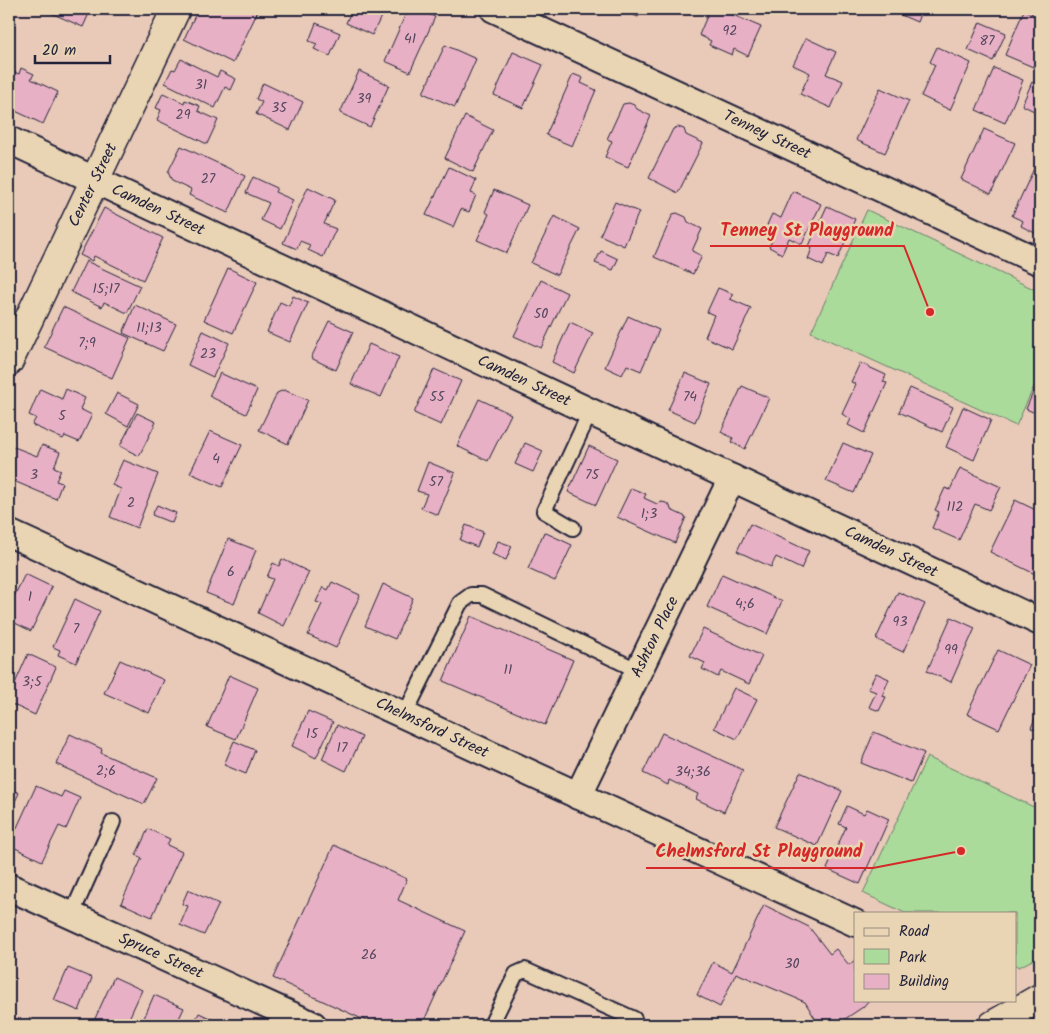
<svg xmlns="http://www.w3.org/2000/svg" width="1049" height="1034" font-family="Kalam,sans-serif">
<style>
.green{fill:#abdb9a;stroke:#667e6a}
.building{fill:#e8b0c5;stroke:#22223b}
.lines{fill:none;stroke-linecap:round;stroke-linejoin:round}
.lane-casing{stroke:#22223b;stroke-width:18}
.street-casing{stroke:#22223b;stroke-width:30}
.secondary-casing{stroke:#22223b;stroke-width:31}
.lane{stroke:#e9d4b3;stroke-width:14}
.street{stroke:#e9d4b3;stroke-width:26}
.secondary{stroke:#e9d4b3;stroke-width:28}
.labels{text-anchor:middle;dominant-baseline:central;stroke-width:5;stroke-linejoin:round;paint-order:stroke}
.number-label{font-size:14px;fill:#54465e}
.street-label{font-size:16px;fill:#22223b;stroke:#e9d4b3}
.leader{fill:none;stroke:#d62828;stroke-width:2}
.callout-dot{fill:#d62828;stroke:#e9d4b3;stroke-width:2}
.callout-label{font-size:18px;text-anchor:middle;font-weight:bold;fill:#d62828;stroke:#e9d4b3;stroke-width:5;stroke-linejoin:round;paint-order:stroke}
</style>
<rect width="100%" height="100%" fill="#e9c9b8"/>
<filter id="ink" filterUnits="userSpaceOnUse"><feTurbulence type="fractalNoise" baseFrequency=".02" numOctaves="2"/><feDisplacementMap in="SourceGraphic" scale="10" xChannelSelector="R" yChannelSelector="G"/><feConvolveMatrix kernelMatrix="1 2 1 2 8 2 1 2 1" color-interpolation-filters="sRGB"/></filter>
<g filter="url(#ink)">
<g class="green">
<polygon points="867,210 1040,292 1040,373 1016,426 811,332"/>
<polygon points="927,757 1040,810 1040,956 1019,967 1015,965 1015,913 905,913 863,893"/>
</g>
<g class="building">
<polygon points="42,9 91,9 83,27"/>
<polygon points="198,9 259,9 233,63 184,39"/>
<polygon points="352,9 385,9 372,35 346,23"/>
<polygon points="408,9 417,9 435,17 410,72 385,61"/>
<polygon points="620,9 642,9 638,17"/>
<polygon points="710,9 719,9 761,27 748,56 734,49 732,55 709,45 711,41 699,35"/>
<polygon points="887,9 922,9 917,22"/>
<polygon points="1024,10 1040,17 1040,51 1033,67 1005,55"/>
<polygon points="980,22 1006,33 993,61 968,50"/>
<polygon points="316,23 340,33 330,56 314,49 317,44 309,41"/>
<polygon points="806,38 836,52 826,74 843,81 831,108 800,94 810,73 793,65"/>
<polygon points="445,45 476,59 455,107 423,93"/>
<polygon points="937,47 971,63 950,110 921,96 935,65 930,62"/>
<polygon points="513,52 543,65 523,108 494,95"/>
<polygon points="181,59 217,77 220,71 236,79 231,90 225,87 215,108 165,83 172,69 175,70"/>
<polygon points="21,68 34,74 31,79 58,92 43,124 9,108 9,70 19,74"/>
<polygon points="994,68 1023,80 1005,123 976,110"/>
<polygon points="359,71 389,85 370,127 340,113"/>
<polygon points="573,74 583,78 581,83 596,90 572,146 546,135"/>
<polygon points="1032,82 1040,86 1040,114 1022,105"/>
<polygon points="263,83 303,102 290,130 256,114 262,102 256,99"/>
<polygon points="880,88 909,101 885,153 856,140"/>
<polygon points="163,93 184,103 185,100 200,106 198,111 218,120 207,144 157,120 161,110 156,108"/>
<polygon points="629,103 634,105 637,109 651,116 628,167 605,157 612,141 607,139 623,104"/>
<polygon points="465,116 493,130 473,172 445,158"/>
<polygon points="678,127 684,129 686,135 703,143 678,193 649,178 673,129"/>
<polygon points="984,129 1015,143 991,194 961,179"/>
<polygon points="181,146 245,176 228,213 189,195 191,190 172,181 168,172"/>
<polygon points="1037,162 1040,164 1040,227 1037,234 1021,226 1023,221 1012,216"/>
<polygon points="449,167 476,180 471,193 476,195 469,212 461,209 453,227 426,215"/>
<polygon points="253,177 277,188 275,192 293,200 280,229 261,220 269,203 246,193"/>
<polygon points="308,187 335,200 324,224 336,229 323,257 308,250 310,245 300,241 297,249 283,243"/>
<polygon points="494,190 528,205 507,253 477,240 489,214 485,212"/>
<polygon points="793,191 821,204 802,244 789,238 782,254 769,247 777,230 767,225 772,214 781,218"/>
<polygon points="615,202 639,212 624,246 600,235"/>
<polygon points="827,206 855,219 838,258 828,254 823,266 808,259 812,248 809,246"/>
<polygon points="104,208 163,238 143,280 94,256 92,261 80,255"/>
<polygon points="677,213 686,217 688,222 702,229 692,251 702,256 693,274 654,257 673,214"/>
<polygon points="554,216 580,229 557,275 531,263"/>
<polygon points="601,251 618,259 613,270 595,263"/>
<polygon points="86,261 140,286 127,313 104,302 102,307 71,292"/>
<polygon points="228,268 257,282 233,333 204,320"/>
<polygon points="541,280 567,293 541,348 514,336"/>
<polygon points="718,288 733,294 730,299 751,308 732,349 705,337 714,315 707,312"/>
<polygon points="293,296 308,303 290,342 267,332 280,302 289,306"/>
<polygon points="135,305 176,324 163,351 123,333"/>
<polygon points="63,307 130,338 112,378 44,347"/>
<polygon points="628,316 659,330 641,371 627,365 622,375 605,367"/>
<polygon points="329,321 353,332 336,370 311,358"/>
<polygon points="570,322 593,333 574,373 552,362"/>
<polygon points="203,331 229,343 213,377 188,365"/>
<polygon points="369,344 399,357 381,397 351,384"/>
<polygon points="860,363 886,375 883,382 887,383 864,433 848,425 851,419 842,414 856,384 851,382"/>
<polygon points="434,369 461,381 441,425 414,413"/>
<polygon points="220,373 257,390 246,414 209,396"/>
<polygon points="685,373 711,384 695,422 668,410"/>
<polygon points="1040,376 1040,415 1026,409"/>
<polygon points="742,386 769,398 745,449 731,442 733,438 721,432"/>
<polygon points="910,388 953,407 942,432 899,412"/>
<polygon points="40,389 62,399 66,389 85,398 80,409 92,415 79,442 65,436 63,439 32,425 36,418 29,415"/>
<polygon points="284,390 308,400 288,444 259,430 277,393"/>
<polygon points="117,393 139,404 128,426 106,414"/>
<polygon points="479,399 511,414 488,461 457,446"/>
<polygon points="963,407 991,420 974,460 946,447"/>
<polygon points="137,413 156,422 139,456 120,446"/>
<polygon points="210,431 242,445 222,487 190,473"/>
<polygon points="525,443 543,451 533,472 515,464"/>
<polygon points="843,443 871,455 854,493 826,481"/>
<polygon points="9,445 37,456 42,445 60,452 54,467 61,470 56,481 62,483 56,499 9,479"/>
<polygon points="589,446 617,459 596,505 568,492"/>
<polygon points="123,460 158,474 137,528 110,517 121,489 112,485"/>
<polygon points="428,462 455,473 438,515 421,508 427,494 417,491"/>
<polygon points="960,468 1001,487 989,510 975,504 959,540 932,528 939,512 935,510 945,488 950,490"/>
<polygon points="631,488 646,494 644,498 657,504 662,502 666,503 670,506 671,510 686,517 675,543 617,517"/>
<polygon points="1015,500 1040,512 1040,563 1035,574 990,552"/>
<polygon points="157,505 176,513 172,523 152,515"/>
<polygon points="750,524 809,551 801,569 776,557 771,567 737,551"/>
<polygon points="466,525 483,532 477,547 460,540"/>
<polygon points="544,532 572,545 555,581 528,569"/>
<polygon points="228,539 256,550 234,604 206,593"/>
<polygon points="498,541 512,546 506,560 492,554"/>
<polygon points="282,559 309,572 284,626 258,613 273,579 267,577 273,563 279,566"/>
<polygon points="25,574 52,587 31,631 9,620 9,607"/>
<polygon points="722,574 782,601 767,634 707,607"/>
<polygon points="332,582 360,595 336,648 308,635 322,604 316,602 323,587 328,590"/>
<polygon points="383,584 413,598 395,639 365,626"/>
<polygon points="898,592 925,604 903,652 876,639"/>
<polygon points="75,599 100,611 76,663 58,655 60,650 53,647"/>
<polygon points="471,616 573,660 545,725 443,681"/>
<polygon points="951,617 975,628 951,682 927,671"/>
<polygon points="703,629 762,656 749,684 721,671 718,677 702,669 705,663 690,656"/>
<polygon points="998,650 1030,665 999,729 967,714"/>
<polygon points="28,654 56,667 35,715 9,703 9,697"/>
<polygon points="120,660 164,680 149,713 104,693"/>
<polygon points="876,673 889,679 882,696 886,697 879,711 869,707 876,692 868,689"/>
<polygon points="229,675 258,688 236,739 207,727"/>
<polygon points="734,688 757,699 737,739 714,728"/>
<polygon points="1040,706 1040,731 1031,728"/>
<polygon points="308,711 333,722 316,758 292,746"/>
<polygon points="337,725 362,737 346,771 322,759"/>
<polygon points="874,732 924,753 911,783 861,763"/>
<polygon points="662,733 743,770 724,812 696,799 698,794 669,780 668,785 643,773"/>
<polygon points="70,734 102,749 101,753 157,778 144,804 56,764"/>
<polygon points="234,741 255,750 246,774 224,765"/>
<polygon points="800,772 842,791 817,846 774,827"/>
<polygon points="36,786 61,797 64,791 80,798 66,829 59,826 42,861 9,845"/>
<polygon points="9,788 19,793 9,814"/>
<polygon points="847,806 864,814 867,809 889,819 860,884 827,869 846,827 839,824"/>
<polygon points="148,829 170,839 167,845 182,852 152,917 121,903 142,858 136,855"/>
<polygon points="334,845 407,879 398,900 465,931 422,1025 375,1025 273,978"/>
<polygon points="188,890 219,904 204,935 180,925 188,906 182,904"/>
<polygon points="764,905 809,927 830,954 836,949 849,965 855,960 855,1000 869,1000 863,1007 836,1025 819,1025 805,1002 736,973 720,1007 697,995 713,962 732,972"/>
<polygon points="68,968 92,978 79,1011 54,1000"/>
<polygon points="114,977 142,990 126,1025 92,1025"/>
<polygon points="154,995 184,1008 176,1025 141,1025"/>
<polygon points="199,1013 225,1025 193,1025"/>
</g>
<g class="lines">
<g class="lane-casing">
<g id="lane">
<polyline points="573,528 544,511 590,412"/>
<polyline points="404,716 460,603 471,595 482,595 639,671"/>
<polyline points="71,916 113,822"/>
<polyline points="491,1025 516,974 525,970 634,1019 631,1025"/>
</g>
</g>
<g class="street-casing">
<g id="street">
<polyline points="494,9 1040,262"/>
<polyline points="9,140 1040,622"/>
<polyline points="9,533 855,923"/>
<polyline points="578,796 732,478"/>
<polyline points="9,887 313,1025"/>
</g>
</g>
<g class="secondary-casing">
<g id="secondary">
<polyline points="9,361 176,9"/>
<polyline points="993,1025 1040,998"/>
</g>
</g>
<use href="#lane" class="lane"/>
<use href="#street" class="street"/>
<use href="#secondary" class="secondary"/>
</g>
</g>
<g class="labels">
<g class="number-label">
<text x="730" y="31">92</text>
<text x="410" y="39">41</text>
<text x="987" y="41">87</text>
<text x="201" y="85">31</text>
<text x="364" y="99">39</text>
<text x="279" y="108">35</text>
<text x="183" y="115">29</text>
<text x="208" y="179">27</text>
<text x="106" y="289">15;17</text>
<text x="541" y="314">50</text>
<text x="149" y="328">11;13</text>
<text x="87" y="343">7;9</text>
<text x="208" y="354">23</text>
<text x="437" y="397">55</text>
<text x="690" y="397">74</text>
<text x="62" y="416">5</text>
<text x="216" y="459">4</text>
<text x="34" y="475">3</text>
<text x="592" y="475">75</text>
<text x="436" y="482">57</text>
<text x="131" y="503">2</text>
<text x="955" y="507">112</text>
<text x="649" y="514">1;3</text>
<text x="231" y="572">6</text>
<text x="30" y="597">1</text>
<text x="745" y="604">4;6</text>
<text x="900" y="622">93</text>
<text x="76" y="629">7</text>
<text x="951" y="650">99</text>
<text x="508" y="670">11</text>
<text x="32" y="682">3;5</text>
<text x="312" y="734">15</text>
<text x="342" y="748">17</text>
<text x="106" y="771">2;6</text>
<text x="693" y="772">34;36</text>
<text x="369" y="955">26</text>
<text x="792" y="964">30</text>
</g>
<g class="street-label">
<text transform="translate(767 135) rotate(25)">Tenney Street</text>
<text transform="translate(93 185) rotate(-64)">Center Street</text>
<text transform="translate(158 210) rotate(25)">Camden Street</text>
<text transform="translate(524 381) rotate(25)">Camden Street</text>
<text transform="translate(891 552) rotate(25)">Camden Street</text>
<text transform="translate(655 637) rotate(-64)">Ashton Place</text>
<text transform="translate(432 728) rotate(25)">Chelmsford Street</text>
<text transform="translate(161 956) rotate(24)">Spruce Street</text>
</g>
</g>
<path class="leader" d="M930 312L904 246H710M961 851L873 868H646"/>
<g class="callout-dot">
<circle cx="930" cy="312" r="5"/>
<circle cx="961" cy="851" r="5"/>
</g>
<g class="callout-label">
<text x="807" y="236">Tenney St Playground</text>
<text x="759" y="857">Chelmsford St Playground</text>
</g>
<rect width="1049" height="1034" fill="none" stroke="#e9d4b3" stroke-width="30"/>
<rect x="15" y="15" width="1019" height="1004" fill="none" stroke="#22223b" stroke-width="2" filter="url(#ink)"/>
<rect x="854" y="912" width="162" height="90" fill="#e9d4b3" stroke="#998d83"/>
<rect x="864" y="928" width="25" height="8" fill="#e9d4b3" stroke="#998d83"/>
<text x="899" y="936" font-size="15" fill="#22223b">Road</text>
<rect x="864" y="949" width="25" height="15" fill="#abdb9a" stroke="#998d83"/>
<text x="899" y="962" font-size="15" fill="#22223b">Park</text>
<rect x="864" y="974" width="25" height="15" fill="#e8b0c5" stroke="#998d83"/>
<text x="899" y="986" font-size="15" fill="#22223b">Building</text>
<path d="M35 55v8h75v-8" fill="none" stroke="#22223b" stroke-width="2.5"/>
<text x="42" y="55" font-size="15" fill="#22223b" stroke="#e9d4b3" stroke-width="4" paint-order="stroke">20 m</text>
</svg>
